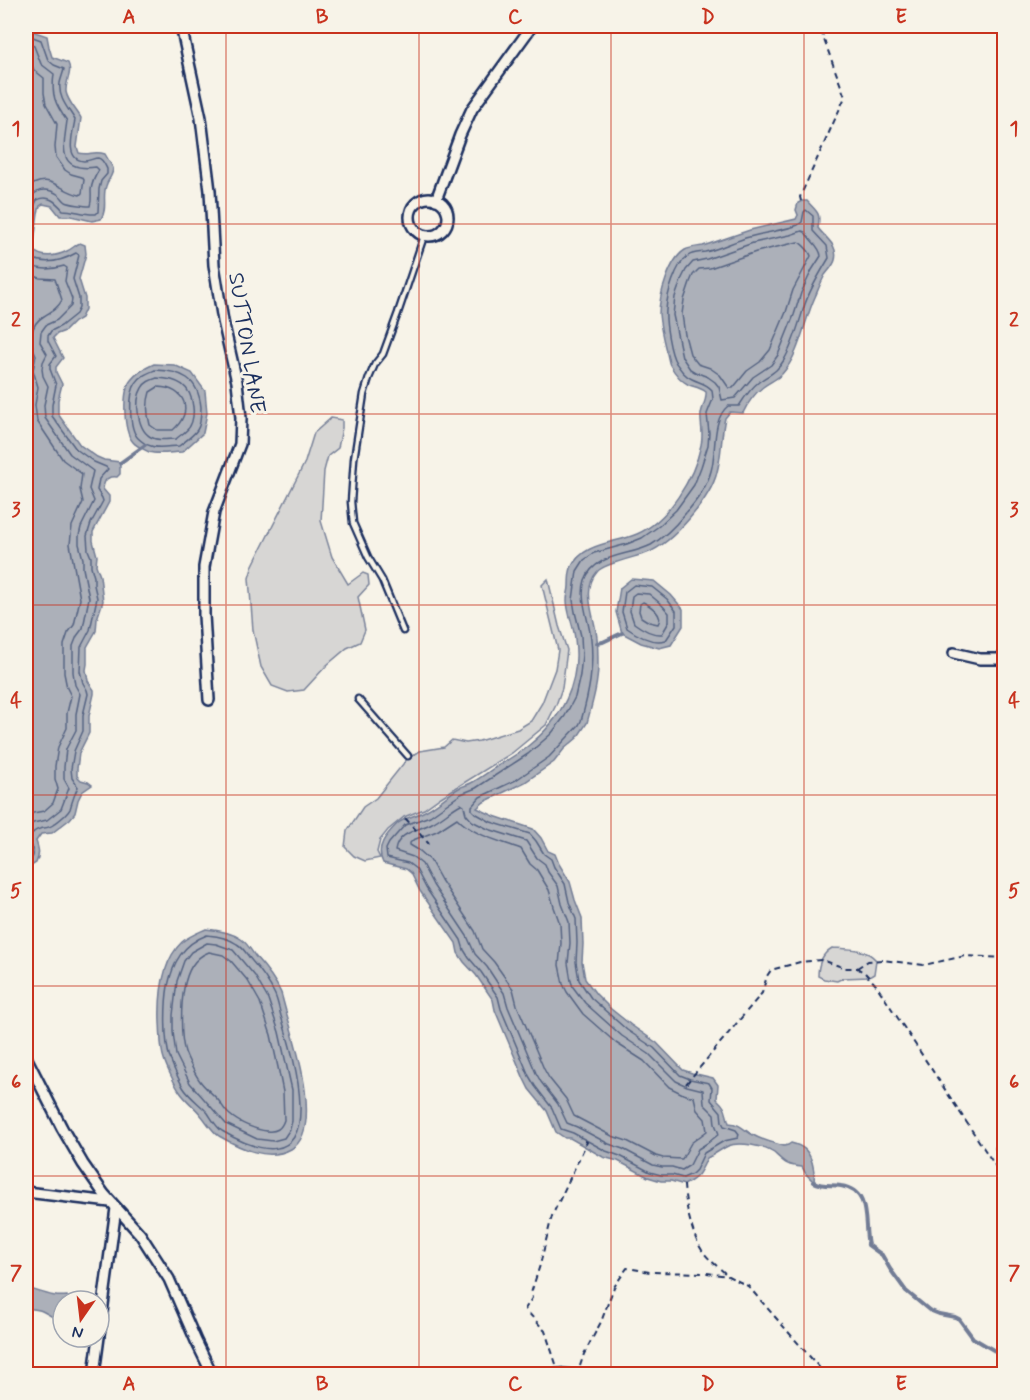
<svg xmlns="http://www.w3.org/2000/svg" width="1030" height="1400" font-family="Mynerve,sans-serif">
<style>
.green{fill:#d7d6d4;stroke:#798299;stroke-width:1.5}
.water{fill:#acb0b9;stroke:#727c95;stroke-width:1.5}
.lines{fill:none;stroke-linecap:round;stroke-linejoin:round}
.shore{stroke:#556382;stroke-width:1.5}
.stream{stroke:#727c95;stroke-width:4}
.service-casing{stroke:#1b2f5e;stroke-width:9}
.minor-casing{stroke:#1b2f5e;stroke-width:14}
.path{stroke:#1b2f5e;stroke-width:2;stroke-dasharray:6 4.5;stroke-linecap:butt}
.service{stroke:#f7f3e8;stroke-width:4.5}
.minor{stroke:#f7f3e8;stroke-width:9}
.grid{fill:none;stroke:#c8321e;stroke-width:1.5;stroke-opacity:0.55}
.labels{text-anchor:middle;dominant-baseline:central;stroke-width:6;stroke-linejoin:round;paint-order:stroke}
.street-label{font-size:22px;fill:#1b2f5e;stroke:#f7f3e8}
.neatline{fill:none;stroke:#c8321e;stroke-width:2}
.grid-label{font-size:20px;text-anchor:middle;font-weight:bold;fill:#c8321e}
</style>
<rect width="100%" height="100%" fill="#f7f3e8"/>
<filter id="ink" filterUnits="userSpaceOnUse"><feTurbulence type="fractalNoise" baseFrequency=".0167" numOctaves="2"/><feDisplacementMap in="SourceGraphic" scale="12" xChannelSelector="R" yChannelSelector="G"/><feConvolveMatrix kernelMatrix="1 2 1 2 8 2 1 2 1" color-interpolation-filters="sRGB"/></filter>
<g filter="url(#ink)">
<g class="green">
<polygon points="331,418 342,420 342,428 338,448 328,456 324,471 321,521 332,557 348,584 363,573 368,575 369,585 358,597 365,630 360,642 347,648 327,665 304,690 288,692 272,686 261,667 253,630 249,578 253,565 305,462 314,433"/>
<polygon points="548,579 559,626 567,650 562,688 556,705 546,725 512,753 441,797 424,809 404,817 388,830 380,840 377,852 380,858 365,861 354,856 345,847 347,831 363,807 376,798 407,759 420,751 444,747 452,740 466,743 479,741 518,729 531,721 542,703 555,669 558,650 542,585"/>
<path d="M832,948c15,1 34,0 44,12l-2,14 -5,3 -26,1 -6,3 -13,-2 -6,-3c0,-12 4,-22 14,-28z"/>
</g>
<g class="water">
<path d="M26,26h3l3,5 15,5 2,11 3,10 16,6c5,10 -3,18 -2,29 2,10 10,17 15,26l-4,29 2,6c11,3 14,-3 26,1l8,14c0,8 -5,11 -7,18 -4,11 2,22 -5,33l-9,2 -21,-5h-11l-8,-10 -9,-2 -3,2 -2,7 -5,37c9,9 24,6 34,1 5,-2 8,-6 13,-8l5,2 1,9 -7,25 6,19v11l-4,9 -7,4 -9,9 -8,3 -4,4 10,20 -7,9v5l6,12 -4,16v14l22,31 17,12 7,3 16,2v12l-3,3c-9,-1 -13,2 -14,12l6,7v6l-16,30v9l4,15 -1,9 4,11 3,25 -6,18 -1,12 -9,16v17l-1,6 2,11 6,9v4l-5,22v17l-10,20 -2,16v7l4,4 7,2 4,3 -10,7 -4,8 -3,13 -5,6 -18,14 -11,1 -5,7c3,9 4,13 0,22l-10,6z"/>
<path d="M802,201h5c10,11 14,11 11,27 7,10 21,17 17,32 -1,5 -7,11 -10,15 -4,7 -7,15 -10,22 -11,24 -15,57 -33,77 -6,6 -13,8 -19,13 -8,6 -16,17 -20,26l-13,-1 -5,6c-4,17 -3,36 -8,54 -6,26 -44,71 -70,81 -11,4 -44,11 -50,19 -16,18 -2,45 0,66 1,9 1,18 1,27 0,20 -6,39 -11,58l-10,15 -13,11 -10,13 -29,20 -41,20 -7,6 17,8 39,13 8,9 7,13 7,3 4,10 11,18 5,18 7,18 1,26 -1,18 3,17 11,15 15,15 20,16 26,18 26,27 9,3 21,5 5,7 -1,14c10,9 8,12 12,24 13,1 15,8 26,13 9,5 20,7 29,10l4,-1 3,-2c12,3 17,7 21,19 2,9 3,10 2,20l-8,-8 -4,-7c-15,-1 -17,-4 -28,-14 -10,-7 -35,-12 -46,-7 -7,3 -14,9 -21,12 -7,15 -8,19 -23,27l-13,-4h-10l-13,-4 -30,-16 -15,-4 -33,-19h-5l-9,-6 -9,-21 -18,-22 -5,-10 -29,-69 -2,-10 -17,-25 -12,-13 -6,-9 -2,-10 -36,-52 -9,-18 -5,-4 -23,-6c-8,-16 3,-28 14,-39 8,-7 19,-8 28,-13 12,-6 22,-16 34,-23 4,-2 8,-3 12,-5 8,-4 16,-10 23,-15 12,-7 24,-14 34,-22 34,-27 53,-63 47,-107 -1,-13 -8,-26 -8,-39 0,-5 2,-9 2,-14 0,-6 0,-12 2,-18 12,-26 43,-24 66,-34 32,-14 57,-56 64,-89 3,-12 -1,-21 0,-31 1,-8 6,-13 5,-22 -5,-4 -11,-5 -17,-7 -8,-4 -15,-13 -19,-20 -2,-4 -2,-10 -4,-14 -3,-12 -6,-24 -7,-37 0,-18 10,-54 26,-64 6,-3 12,-3 18,-4l47,-16 46,-11 2,-4 -2,-5 2,-7z"/>
<path d="M154,364l20,1 18,8 13,18 2,22 -4,20 -21,19c-10,0 -24,3 -33,0 -4,-2 -13,-6 -16,-10 -10,-11 -11,-51 -2,-62 6,-8 14,-12 23,-16z"/>
<polygon points="631,579 654,581 671,595 683,609 683,626 671,645 659,648 641,643 622,633 616,612 620,588"/>
<path d="M206,929c11,1 25,3 35,10 6,4 10,11 14,17 10,11 20,23 26,37 2,7 4,15 6,22 8,27 37,116 4,134 -23,13 -51,-1 -72,-13 -7,-5 -12,-14 -18,-21 -6,-8 -15,-14 -21,-23 -4,-5 -14,-26 -16,-33 -4,-11 -3,-24 -4,-36 -1,-26 1,-61 22,-81 7,-6 15,-9 24,-13z"/>
<path d="M26,1288c14,3 26,10 41,8l2,3 -1,2h-5v15c-15,2 -10,0 -21,-5 -5,-2 -11,-2 -16,-3z"/>
<polygon points="1004,1341 1004,1374 996,1374 998,1361"/>
</g>
<g class="lines">
<g class="shore">
<path d="M26,32l4,4 11,4 7,20 6,5 10,4c-1,5 -3,9 -4,14 -2,15 8,25 15,37 -2,12 -11,40 9,41 5,0 10,-3 14,-3 5,1 7,7 9,11v5l-6,7 -2,8 -1,23 -2,2c-11,1 -22,-4 -33,-4 -7,-8 -15,-16 -26,-10l-5,11 -5,34 1,7 3,6c15,7 31,3 45,-5l3,2 -6,24 6,19v10l-3,6 -15,12 -10,5 -3,5v5l8,15 -6,8v5l6,16 -4,20v11l24,33 18,13 12,5 2,2 -9,10 -2,11 5,8 1,3 -12,22 -4,13 1,14 3,7v9l3,11v8l3,13 -7,32 -9,17 -1,24 3,12 4,7 1,4 -5,21v16l-9,20 -3,18 1,9 6,9c-4,8 -6,15 -8,22 -2,5 -13,13 -17,16 -7,5 -15,1 -21,9 -8,12 11,19 -6,29"/>
<path d="M26,42l8,4 7,18 13,10c-3,21 1,30 13,47 -4,28 -9,51 29,46l3,3c-4,6 -7,12 -8,20 0,7 1,10 -1,16 -5,0 -20,-2 -24,-4 -3,-2 -4,-5 -7,-7 -15,-10 -29,-4 -33,13"/>
<path d="M26,52l8,18 10,8v15l2,11 11,20 -2,23 1,10 9,13 6,4 11,3 2,3 -2,13 -2,2c-21,-4 -31,-25 -54,-6"/>
<path d="M806,210l7,6v15l14,15 2,12c-9,15 -18,29 -24,46 -6,18 -11,39 -21,56 -7,12 -14,14 -24,21 -8,6 -16,17 -21,25h-11c-17,14 -11,45 -17,65 -4,15 -16,32 -26,43 -10,12 -20,23 -34,31 -21,11 -56,8 -66,35 -6,19 4,40 6,59 3,29 -2,54 -10,82l-2,4 -30,32 -33,23 -36,17 -8,9v4l3,3 16,9 39,12 6,7 8,13 7,5 3,8 11,17 4,18 7,17 1,24 -1,19 3,18 12,18 36,32 27,18 26,27 10,4 19,4 3,5 -1,12 10,12 1,10 2,4 12,4 3,4 -1,4 -14,3 -20,12 -8,17 -4,4 -9,4 -11,-3h-11l-11,-3 -30,-16 -14,-5 -33,-18 -12,-4 -9,-21 -17,-22 -6,-10 -28,-67 -3,-12 -17,-25 -12,-14 -5,-8 -3,-10 -35,-52 -10,-19 -8,-6 -21,-5 -1,-9 3,-6 16,-18 25,-9 31,-22 15,-6 52,-34 23,-20 14,-18 10,-19 5,-22 2,-20 -1,-19 -6,-24 -2,-12 4,-29 7,-11 10,-7 33,-9 15,-6 17,-12 17,-16 18,-25 7,-18 7,-22 1,-12 -2,-19 6,-15 -1,-9c-6,-7 -12,-7 -20,-11 -7,-3 -11,-9 -16,-16 -6,-9 -11,-41 -10,-53 1,-15 9,-45 22,-54 6,-4 11,-3 17,-4 15,-3 29,-11 44,-15 16,-5 33,-6 49,-12l4,-3 2,-10z"/>
<path d="M802,231l3,1c5,9 15,14 16,24l-9,14 -11,23 -7,22 -16,40 -7,10 -18,12 -18,21 -13,2 -3,-13 -4,-5 -7,-5 -13,-5 -5,-3 -8,-12 -9,-42 2,-18 7,-19 4,-8 7,-8 14,-3 46,-16 37,-8z"/>
<path d="M798,242c4,1 12,10 13,14l-18,34 -7,22 -16,38 -10,12 -13,9 -14,17h-4l-9,-13 -10,-7 -12,-4 -8,-10 -5,-19 -3,-21 2,-14 6,-18 3,-7 6,-6 11,-1 46,-16z"/>
<path d="M26,262c11,9 25,8 38,4l3,2 -2,13 7,18 -1,7 -14,14 -11,5 -5,7 -1,10 7,12 -4,8 -1,7 1,7 5,10 -4,19 1,13 25,36 23,17 -4,18 5,12 -13,26 -2,9v8l4,15v9l6,30 -6,30 -6,8 -4,10v26l2,13 5,9 -4,20v16l-10,19 -2,18v12l5,9 -8,21 -14,11 -14,3 -7,8"/>
<path d="M26,273l14,5 15,1 7,21c-4,8 -10,11 -18,16 -15,9 -15,25 -8,39l-3,15 5,17 -3,18 2,16 26,39 19,14 -2,15 3,13 -11,24 -2,18 10,55 -6,26 -6,8 -4,12v28l3,15 4,8 -4,17v15l-9,19 -3,19v13l3,10 -5,14 -9,8 -11,2 -7,5"/>
<path d="M155,370c27,1 43,8 46,37 0,6 0,18 -4,23 -4,6 -13,12 -18,16 -8,0 -21,3 -28,0 -4,-1 -10,-5 -13,-8 -9,-9 -10,-44 -2,-55 4,-7 12,-10 19,-13z"/>
<path d="M157,378c21,1 34,7 36,29 1,5 0,14 -3,19 -2,5 -10,9 -14,13 -7,0 -17,2 -23,-1 -16,-6 -19,-37 -11,-50 3,-6 9,-8 15,-10z"/>
<path d="M158,387c28,1 36,25 15,43h-16l-7,-5c-3,-11 -4,-21 0,-33z"/>
<path d="M634,585l18,2 15,12 9,12v14l-10,15c-13,4 -28,-4 -39,-12l-5,-16 3,-20z"/>
<path d="M636,593l13,1 12,10 8,9v9l-7,12c-10,1 -20,-5 -28,-11l-4,-12 2,-15z"/>
<path d="M643,602c8,4 21,13 15,22l-9,-2 -8,-5 -2,-6 1,-7z"/>
<path d="M461,804l3,2 2,8 6,7 16,8 38,12 11,17 8,6 3,8 10,14 4,18 7,18 1,21 -2,20 3,18 2,6 12,16 37,33 27,18 27,27 11,5 16,4 1,14 10,10 1,10 4,10 -10,8 -11,7 -8,16 -8,5 -10,-3h-10l-9,-2 -30,-16 -14,-5 -32,-17 -10,-4 -9,-19 -17,-22 -5,-9 -28,-66 -4,-14 -17,-26 -12,-13 -8,-18 -34,-51 -11,-21 -9,-7 -18,-6c3,-20 23,-20 37,-28 10,-5 19,-14 29,-19z"/>
<path d="M457,818c17,18 41,22 64,31l9,15 7,6 12,20 5,17 6,17 1,19 -2,22 4,19 4,8 16,22 33,29 28,18 25,26 14,7 11,3 3,13 8,9 2,12 -16,12 -9,16 -19,-1 -7,-2 -29,-15 -15,-5 -38,-20 -8,-17 -17,-21 -5,-9 -27,-64 -4,-16 -19,-27 -12,-13 -7,-18 -34,-51 -11,-20 -10,-9 -10,-6v-2l3,-3 24,-9z"/>
<path d="M207,935c10,1 22,3 30,9 7,4 10,11 15,17 9,10 17,21 23,34 3,7 4,14 6,21 9,29 18,59 19,89 2,59 -41,48 -78,26 -6,-4 -10,-12 -14,-18 -8,-9 -19,-16 -25,-26 -4,-7 -11,-22 -13,-29 -6,-16 -5,-55 -2,-72 5,-24 15,-42 39,-51z"/>
<polygon points="207,943 216,944 233,950 255,976 268,999 279,1032 292,1090 292,1121 290,1129 284,1138 273,1141 257,1139 226,1124 190,1083 176,1055 173,1032 173,1015 177,981 184,961 191,952"/>
<path d="M209,952l14,3 8,6 17,20 12,21 11,33 8,37 4,20 1,28c-3,9 -8,12 -17,11 -11,-1 -28,-8 -37,-16 -5,-4 -8,-10 -11,-14 -6,-7 -14,-13 -19,-20 -4,-5 -13,-23 -15,-29 -5,-15 -4,-48 -1,-64 3,-16 9,-30 25,-36z"/>
</g>
<g class="stream">
<polyline points="120,463 145,445"/>
<polyline points="597,643 603,642 622,633"/>
<path d="M814,1182c9,5 18,2 27,4 31,5 22,37 27,59l14,10 8,14 16,22 23,19 10,4 16,3 4,2 14,19 27,16"/>
</g>
<g class="service-casing">
<g id="service">
<polyline points="403,631 382,580 368,557 353,523 351,502 354,459 364,394 369,378 375,364 383,354 398,313 424,236"/>
<polyline points="358,699 408,756"/>
<polyline points="999,1148 1004,1147"/>
<path d="M550,1374c10,-4 17,-3 26,0"/>
</g>
</g>
<g class="minor-casing">
<g id="minor">
<polyline points="181,26 201,118 210,191 214,265 223,321 237,382 241,418 240,444 214,512 204,567 204,615 209,700"/>
<circle cx="429" cy="217" r="19"/>
<polyline points="436,200 460,135 472,109 532,26"/>
<polyline points="954,653 980,659 1004,659"/>
<polyline points="26,1057 62,1128 83,1164 104,1194 140,1234 169,1279 196,1341 212,1374"/>
<polyline points="26,1192 110,1202"/>
<polyline points="99,1335 116,1208"/>
<polyline points="94,1374 99,1337"/>
</g>
</g>
<g class="path">
<polyline points="801,201 800,197 845,97 819,26"/>
<polyline points="405,818 429,844"/>
<polyline points="857,968 868,961 882,960 924,965 965,956 1004,958"/>
<polyline points="686,1084 762,993 767,976 771,970 800,962 822,960 845,968 857,968 865,973 876,985 1004,1179"/>
<path d="M684,1185c1,18 8,53 20,68 6,8 16,15 24,23"/>
<polyline points="556,1364 545,1331 525,1309 532,1298 531,1293 540,1265 552,1216 587,1142 580,1138"/>
<polyline points="580,1366 584,1354 601,1322 614,1287 627,1268 650,1272 707,1273 728,1276 748,1286 825,1374"/>
</g>
<use href="#service" class="service"/>
<use href="#minor" class="minor"/>
</g>
</g>
<path class="grid" d="M226,26v1348M419,26v1348M611,26v1348M804,26v1348M26,224h978M26,414h978M26,605h978M26,795h978M26,986h978M26,1176h978"/>
<g class="labels">
<g class="street-label">
<text transform="translate(246 343) rotate(81)">SUTTON LANE</text>
</g>
</g>
<rect width="1030" height="1400" fill="none" stroke="#f7f3e8" stroke-width="66"/>
<g transform="translate(81 1319) rotate(194)"><circle r="28" fill="#f7f3e8" stroke="#9fa5b1" stroke-width="1.5"/>
<path d="M0-4.5L10 22L0 15L-10 22Z" fill="#c8321e"/>
<text y="-9" font-size="16" font-weight="bold" text-anchor="middle" fill="#1b2f5e">N</text>
</g>
<rect x="33" y="33" width="964" height="1334" class="neatline"/>
<g class="grid-label">
<text x="129" y="23">A</text>
<text x="322" y="23">B</text>
<text x="515" y="23">C</text>
<text x="708" y="23">D</text>
<text x="901" y="23">E</text>
<text x="16" y="135">1</text>
<text x="1014" y="135">1</text>
<text x="16" y="326">2</text>
<text x="1014" y="326">2</text>
<text x="16" y="516">3</text>
<text x="1014" y="516">3</text>
<text x="16" y="707">4</text>
<text x="1014" y="707">4</text>
<text x="16" y="897">5</text>
<text x="1014" y="897">5</text>
<text x="16" y="1088">6</text>
<text x="1014" y="1088">6</text>
<text x="16" y="1279">7</text>
<text x="1014" y="1279">7</text>
<text x="129" y="1390">A</text>
<text x="322" y="1390">B</text>
<text x="515" y="1390">C</text>
<text x="708" y="1390">D</text>
<text x="901" y="1390">E</text>
</g>
</svg>
